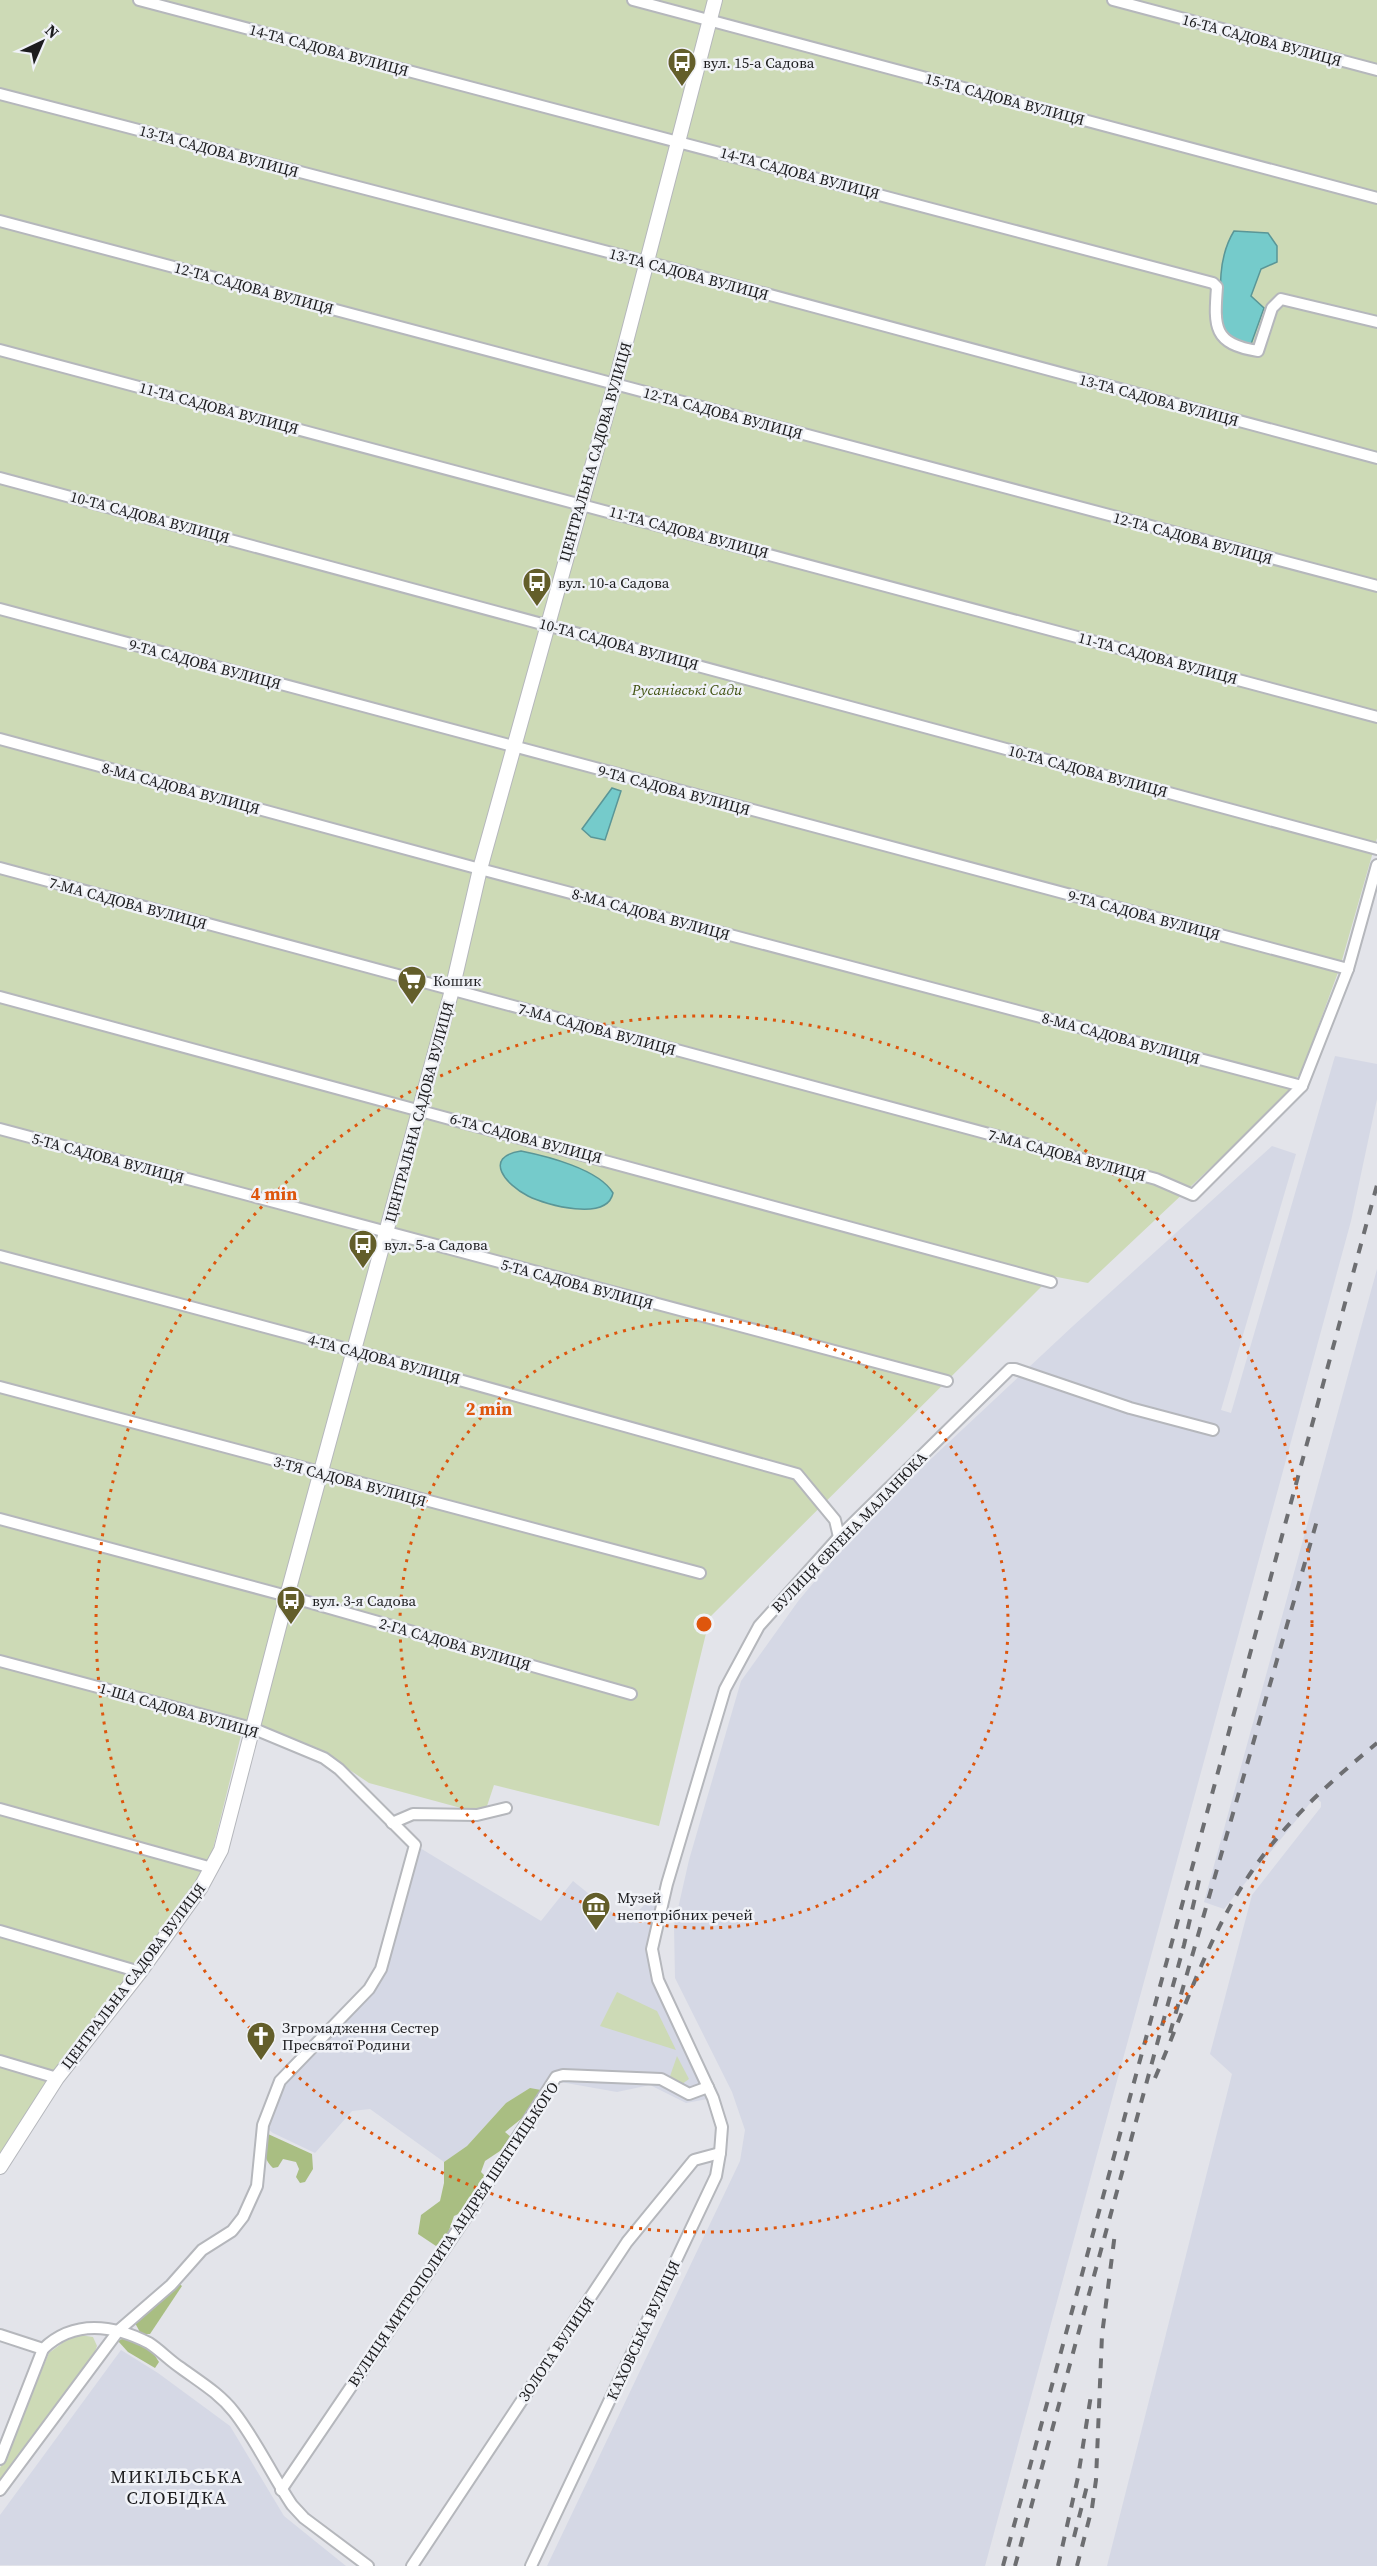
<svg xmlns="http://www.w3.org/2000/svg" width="1377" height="2566" font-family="'Source Serif 4',serif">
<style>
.built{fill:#d5d8e5}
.green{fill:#cddab6}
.forest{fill:#a9be82}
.water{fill:#75cbcb;stroke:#5a9697;stroke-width:1.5}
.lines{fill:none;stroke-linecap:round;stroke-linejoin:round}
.minor-casing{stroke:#b5b7bc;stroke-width:14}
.secondary-casing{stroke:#b5b7bc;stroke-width:16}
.minor{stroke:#fff;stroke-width:10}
.secondary{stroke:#fff;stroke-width:14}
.rail{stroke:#6d6e71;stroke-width:4;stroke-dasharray:10 10;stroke-linecap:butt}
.ring{fill:none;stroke:#de560d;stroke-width:3;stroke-dasharray:3 6}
.labels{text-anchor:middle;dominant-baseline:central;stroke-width:5;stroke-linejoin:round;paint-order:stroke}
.street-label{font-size:15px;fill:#1c1c1e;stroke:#f0f2f7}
.poi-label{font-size:15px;fill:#1c1c1e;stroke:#f0f2f7;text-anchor:start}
.park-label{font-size:15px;font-style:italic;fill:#3f510f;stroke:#f0f2f7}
.quarter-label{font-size:18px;letter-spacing:1.5px;fill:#1c1c1e;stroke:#f0f2f7}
.centre{fill:#de560d;stroke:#f0f2f7;stroke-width:3}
.ring-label{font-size:18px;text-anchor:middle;font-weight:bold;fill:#de560d;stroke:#f0f2f7;stroke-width:5;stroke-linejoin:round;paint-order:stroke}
</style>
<rect width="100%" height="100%" fill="#e3e4ea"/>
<g class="built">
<polygon points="1335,1056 1377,1064 1377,1099 1351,1221 985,2566 547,2566 740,2161 745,2130 732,2092 675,1978 674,1926 689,1860 741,1681 799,1600 870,1516 1073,1326 1272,1146 1296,1154 1221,1410 1231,1413"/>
<polygon points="1377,1269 1377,2566 1107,2566 1232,2074 1210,2054 1252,1895 1321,1807 1321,1802 1315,1797 1224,1909 1204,1902"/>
<polygon points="415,1845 541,1921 573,1881 625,1923 667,1884 652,1948 658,1980 713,2098 686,2103 650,2085 617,2092 549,2080 541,2090 506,2103 467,2146 444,2162 370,2109 352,2111 315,2153 273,2133 263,2125 280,2081 369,1989"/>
<polygon points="121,2350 158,2373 230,2426 284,2516 346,2566 0,2565 0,2515"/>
</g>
<g class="green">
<polygon points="0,0 1377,0 1377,838 1340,967 1300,1076 1293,1078 1287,1096 1088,1283 1052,1276 710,1617 659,1826 494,1785 487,1806 472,1811 369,1783 317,1748 244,1723 210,1861 0,2156"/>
<polygon points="617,1992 657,2011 676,2050 600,2026"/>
<polygon points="677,2056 689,2079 678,2087 668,2082"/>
<polygon points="80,2335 93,2337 97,2346 93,2357 0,2480 0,2468 49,2353 65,2341"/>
</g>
<g class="forest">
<polygon points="530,2088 541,2090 526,2115 505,2132 511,2137 509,2145 485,2161 481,2172 487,2178 465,2211 454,2216 446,2239 436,2246 418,2234 421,2215 440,2201 444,2183 444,2162 467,2146 506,2103"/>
<path d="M268,2134l44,20 1,15 -8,13 -5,1 -4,-6 3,-8 -3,-7 -13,-3 -5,8 -5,1c-11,-11 -10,-21 -5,-34z"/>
<polygon points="178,2283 182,2286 150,2334 141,2334 135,2323"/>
<polygon points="124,2338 148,2345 159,2362 155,2368 128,2352 118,2341"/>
</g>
<g class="water">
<path d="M1234,231l34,2 9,13v16l-16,7 -10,27 13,12 -14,39 -27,-14c-2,-34 -8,-71 11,-102z"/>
<polygon points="612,788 621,791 605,840 591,837 582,829"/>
<path d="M521,1151c25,5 78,18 92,42 -6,29 -67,12 -85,3 -22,-11 -46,-39 -7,-45z"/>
</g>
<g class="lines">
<g class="minor-casing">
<g id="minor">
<path d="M139,0l1074,283 4,4c-3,40 -4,57 41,64l14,-43 9,-9 96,23"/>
<polyline points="633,0 1377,198"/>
<polyline points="1113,0 1377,70"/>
<polyline points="0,94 662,266 1377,458"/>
<polyline points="0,221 1377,586"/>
<polyline points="0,350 1377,717"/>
<polyline points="0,478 1377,849"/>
<polyline points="0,609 1348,969"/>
<polyline points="0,739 480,869 1302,1086"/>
<polyline points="0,868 1156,1179 1193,1195 1302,1086 1348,969 1377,865"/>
<polyline points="0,997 1051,1282"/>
<polyline points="0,1129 947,1381"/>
<polyline points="0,1256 355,1351 797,1474 835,1520 839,1537"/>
<polyline points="0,1387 700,1573"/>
<polyline points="0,1519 287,1596 631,1694"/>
<polyline points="0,1661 252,1728 324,1758 339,1769 415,1845 381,1969 369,1989 280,2081 263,2125 257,2186 243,2217 232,2231 202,2250 171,2285 119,2330 0,2490"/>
<polyline points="0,1809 212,1868"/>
<polyline points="392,1823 413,1814 477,1815 506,1808"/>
<polyline points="0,1931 140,1972"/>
<polyline points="0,2061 57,2078"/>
<path d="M0,2335l43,14c31,-30 71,-24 106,-6 11,7 21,18 32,25 19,14 38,25 53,44 22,28 38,63 58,93l12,13 64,48"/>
<polyline points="0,2459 43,2349"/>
<polyline points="281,2490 471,2210 556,2077 563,2075 661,2079 689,2094 708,2087"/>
<polyline points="412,2566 627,2242 694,2160 720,2153"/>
<polyline points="531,2566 716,2176 720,2153 722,2127 713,2098 658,1980 652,1949 667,1884 725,1689 759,1626 839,1537 1010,1369 1015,1369 1130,1408 1213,1430"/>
</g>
</g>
<g class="secondary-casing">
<polyline id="secondary" points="0,2167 57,2078 140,1972 201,1887 221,1850 287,1596 452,990 480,869 615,384 715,0"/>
</g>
<use href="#minor" class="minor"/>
<use href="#secondary" class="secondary"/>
<g class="rail">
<polyline points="1170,2033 1318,1517"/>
<path d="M1155,2078c30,-69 54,-145 97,-207 34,-50 79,-90 125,-128"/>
<polyline points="1074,2537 1088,2482"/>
<polyline points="1003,2566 1377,1185"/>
<polyline points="1015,2566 1184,1945 1200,1876"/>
<polyline points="1058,2566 1078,2477 1091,2395"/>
<polyline points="1077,2566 1092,2508 1096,2480 1102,2335 1115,2233"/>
</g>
</g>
<g class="ring">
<circle cx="704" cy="1624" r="304"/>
<circle cx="704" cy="1624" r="608"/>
</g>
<defs>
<g id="bus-pin" transform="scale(1.5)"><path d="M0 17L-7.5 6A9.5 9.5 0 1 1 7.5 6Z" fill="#635e2a" stroke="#f0f2f7"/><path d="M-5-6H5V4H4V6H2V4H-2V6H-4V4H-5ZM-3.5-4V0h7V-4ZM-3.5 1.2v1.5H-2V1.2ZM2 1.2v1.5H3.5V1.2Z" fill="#fff"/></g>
<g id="supermarket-pin" transform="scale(1.5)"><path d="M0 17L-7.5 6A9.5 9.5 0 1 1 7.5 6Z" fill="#635e2a" stroke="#f0f2f7"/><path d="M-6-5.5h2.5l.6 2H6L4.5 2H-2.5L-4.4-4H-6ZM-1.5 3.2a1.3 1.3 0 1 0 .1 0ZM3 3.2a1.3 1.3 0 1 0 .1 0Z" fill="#fff"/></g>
<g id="museum-pin" transform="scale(1.5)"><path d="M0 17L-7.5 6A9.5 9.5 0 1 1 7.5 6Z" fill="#635e2a" stroke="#f0f2f7"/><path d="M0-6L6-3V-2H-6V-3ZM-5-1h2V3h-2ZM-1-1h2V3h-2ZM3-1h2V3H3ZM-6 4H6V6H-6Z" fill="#fff"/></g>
<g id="church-pin" transform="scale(1.5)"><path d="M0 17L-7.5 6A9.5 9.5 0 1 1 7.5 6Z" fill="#635e2a" stroke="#f0f2f7"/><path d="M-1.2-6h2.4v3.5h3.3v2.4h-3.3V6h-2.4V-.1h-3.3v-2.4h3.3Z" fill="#fff"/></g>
</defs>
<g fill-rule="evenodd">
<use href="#bus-pin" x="682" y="62"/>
<use href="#bus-pin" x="537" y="582"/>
<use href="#supermarket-pin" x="412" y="980"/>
<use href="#bus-pin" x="363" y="1244"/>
<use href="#bus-pin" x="291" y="1600"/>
<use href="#museum-pin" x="596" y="1906"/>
<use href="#church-pin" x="261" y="2036"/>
</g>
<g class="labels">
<g class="street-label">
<text transform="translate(1262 40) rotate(15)">16-ТА САДОВА ВУЛИЦЯ</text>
<text transform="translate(329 50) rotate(15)">14-ТА САДОВА ВУЛИЦЯ</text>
<text transform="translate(1005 99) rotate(15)">15-ТА САДОВА ВУЛИЦЯ</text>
<text transform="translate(219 151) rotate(15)">13-ТА САДОВА ВУЛИЦЯ</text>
<text transform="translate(800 173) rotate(15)">14-ТА САДОВА ВУЛИЦЯ</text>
<text transform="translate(689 274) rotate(15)">13-ТА САДОВА ВУЛИЦЯ</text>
<text transform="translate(254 288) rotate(15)">12-ТА САДОВА ВУЛИЦЯ</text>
<text transform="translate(1159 400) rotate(15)">13-ТА САДОВА ВУЛИЦЯ</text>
<text transform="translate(219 408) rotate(15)">11-ТА САДОВА ВУЛИЦЯ</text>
<text transform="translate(723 413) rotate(15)">12-ТА САДОВА ВУЛИЦЯ</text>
<text transform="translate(595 452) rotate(-74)">ЦЕНТРАЛЬНА САДОВА ВУЛИЦЯ</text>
<text transform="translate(150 517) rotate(15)">10-ТА САДОВА ВУЛИЦЯ</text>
<text transform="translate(689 532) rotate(15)">11-ТА САДОВА ВУЛИЦЯ</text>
<text transform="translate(1193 538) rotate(15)">12-ТА САДОВА ВУЛИЦЯ</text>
<text transform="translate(619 644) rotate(15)">10-ТА САДОВА ВУЛИЦЯ</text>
<text transform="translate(1158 658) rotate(15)">11-ТА САДОВА ВУЛИЦЯ</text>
<text transform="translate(205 664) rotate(15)">9-ТА САДОВА ВУЛИЦЯ</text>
<text transform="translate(1088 771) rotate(15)">10-ТА САДОВА ВУЛИЦЯ</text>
<text transform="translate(181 788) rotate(15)">8-МА САДОВА ВУЛИЦЯ</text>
<text transform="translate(674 790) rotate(15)">9-ТА САДОВА ВУЛИЦЯ</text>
<text transform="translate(128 903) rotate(15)">7-МА САДОВА ВУЛИЦЯ</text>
<text transform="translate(651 914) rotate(15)">8-МА САДОВА ВУЛИЦЯ</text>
<text transform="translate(1144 915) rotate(15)">9-ТА САДОВА ВУЛИЦЯ</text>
<text transform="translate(597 1029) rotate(15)">7-МА САДОВА ВУЛИЦЯ</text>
<text transform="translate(1121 1038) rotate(15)">8-МА САДОВА ВУЛИЦЯ</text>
<text transform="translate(419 1112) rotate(-75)">ЦЕНТРАЛЬНА САДОВА ВУЛИЦЯ</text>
<text transform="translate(526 1138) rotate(15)">6-ТА САДОВА ВУЛИЦЯ</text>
<text transform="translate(1067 1155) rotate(15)">7-МА САДОВА ВУЛИЦЯ</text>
<text transform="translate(108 1158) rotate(15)">5-ТА САДОВА ВУЛИЦЯ</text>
<text transform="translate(577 1284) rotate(15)">5-ТА САДОВА ВУЛИЦЯ</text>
<text transform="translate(384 1359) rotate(15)">4-ТА САДОВА ВУЛИЦЯ</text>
<text transform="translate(350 1481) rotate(15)">3-ТЯ САДОВА ВУЛИЦЯ</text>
<text transform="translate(849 1532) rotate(-46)">ВУЛИЦЯ ЄВГЕНА МАЛАНЮКА</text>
<text transform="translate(455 1644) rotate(16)">2-ГА САДОВА ВУЛИЦЯ</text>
<text transform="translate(179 1710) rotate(16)">1-ША САДОВА ВУЛИЦЯ</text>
<text transform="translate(133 1976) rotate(-53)">ЦЕНТРАЛЬНА САДОВА ВУЛИЦЯ</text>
<text transform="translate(453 2234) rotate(-56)">ВУЛИЦЯ МИТРОПОЛИТА АНДРЕЯ ШЕПТИЦЬКОГО</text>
<text transform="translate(643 2330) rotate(-65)">КАХОВСЬКА ВУЛИЦЯ</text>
<text transform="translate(556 2349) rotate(-56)">ЗОЛОТА ВУЛИЦЯ</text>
</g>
<g class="poi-label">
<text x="703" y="62">вул. 15-а Садова</text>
<text x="558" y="582">вул. 10-а Садова</text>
<text x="433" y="980">Кошик</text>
<text x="384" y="1244">вул. 5-а Садова</text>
<text x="312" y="1600">вул. 3-я Садова</text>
<text x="617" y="1897">Музей<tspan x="617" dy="17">непотрібних речей</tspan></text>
<text x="282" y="2027">Згромадження Сестер<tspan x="282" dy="17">Пресвятої Родини</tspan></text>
</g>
<g class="park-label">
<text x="687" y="689">Русанівські Сади</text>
</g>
<g class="quarter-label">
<text x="177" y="2476">МИКІЛЬСЬКА<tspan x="177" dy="21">СЛОБІДКА</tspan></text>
</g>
</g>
<circle cx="704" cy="1624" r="9" class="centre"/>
<g class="ring-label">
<text x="274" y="1200">4 min</text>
<text x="489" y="1415">2 min</text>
</g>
<g transform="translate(42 42) rotate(44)" stroke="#f0f2f7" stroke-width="4.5" paint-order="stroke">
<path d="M0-4.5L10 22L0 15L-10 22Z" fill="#1c1c1e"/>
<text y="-9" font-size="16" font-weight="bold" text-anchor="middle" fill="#1c1c1e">N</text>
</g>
</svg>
